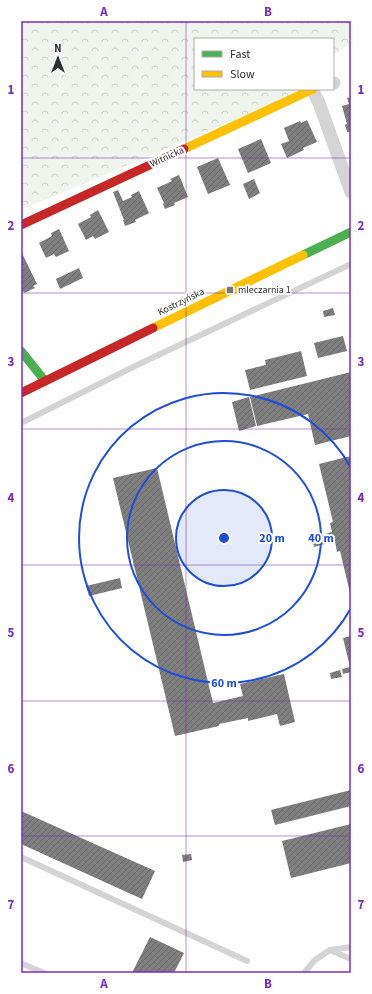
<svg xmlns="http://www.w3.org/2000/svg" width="372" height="994" font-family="'Source Sans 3',sans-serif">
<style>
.forest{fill:url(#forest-crowns)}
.building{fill:url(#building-hatch)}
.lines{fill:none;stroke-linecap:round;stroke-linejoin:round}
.lane{stroke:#d4d4d4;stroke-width:6}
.street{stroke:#d4d4d4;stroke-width:13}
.fast{stroke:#4caf50;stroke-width:9}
.slow{stroke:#ffc107;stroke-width:9}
.jam{stroke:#c62828;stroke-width:9}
.grid{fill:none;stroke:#7b2cbf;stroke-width:1;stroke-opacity:0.55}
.ring{fill:none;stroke:#1d4ed8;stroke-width:2}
.poi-dot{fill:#787878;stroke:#fff;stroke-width:1.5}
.labels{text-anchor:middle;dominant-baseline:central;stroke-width:4;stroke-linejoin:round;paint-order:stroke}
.street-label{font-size:10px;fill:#2f2f2f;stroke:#fff}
.poi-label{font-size:10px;fill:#2f2f2f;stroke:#fff;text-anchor:start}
.centre{fill:#1d4ed8;stroke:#fff;stroke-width:2}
.ring-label{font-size:12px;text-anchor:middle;font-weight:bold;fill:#1d4ed8;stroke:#fff;stroke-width:4;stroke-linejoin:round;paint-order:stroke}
.neatline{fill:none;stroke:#7b2cbf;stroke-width:1.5}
.grid-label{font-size:13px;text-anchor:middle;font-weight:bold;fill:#7b2cbf}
</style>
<defs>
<pattern id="forest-crowns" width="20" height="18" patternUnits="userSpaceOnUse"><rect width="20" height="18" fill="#eff4ed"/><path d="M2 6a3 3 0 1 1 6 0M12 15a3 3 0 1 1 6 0" fill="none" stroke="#cdd2cc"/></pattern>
<pattern id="building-hatch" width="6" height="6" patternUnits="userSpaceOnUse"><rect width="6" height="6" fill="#7f7f7f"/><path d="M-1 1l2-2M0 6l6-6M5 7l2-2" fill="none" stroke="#686868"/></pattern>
</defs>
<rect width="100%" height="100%" fill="#fff"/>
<polygon class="forest" points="21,21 351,21 351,46 345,47 333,55 333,39 195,39 195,89 308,89 28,207 21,209"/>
<g class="building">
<polygon points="351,97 351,131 347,132 345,125 347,124 342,106 349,104 347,98"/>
<polygon points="307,120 317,142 303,148 304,150 287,158 281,144 289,141 284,128 300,121 301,123"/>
<polygon points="261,139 271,163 248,173 238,149"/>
<polygon points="218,158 230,185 208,194 197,167"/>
<polygon points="179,175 188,197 174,203 175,205 165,209 163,204 164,203 157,188 172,181 170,179"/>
<polygon points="254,179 260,193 249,199 243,184"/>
<polygon points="118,190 123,201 132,197 131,195 139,191 149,213 135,220 136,222 125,226 123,220 124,220 113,192"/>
<polygon points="98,210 109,232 95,239 93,236 86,240 78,224 91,217 90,215"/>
<polygon points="59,229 69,251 56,257 54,254 46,258 39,243 52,236 51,233"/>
<polygon points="21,251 37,284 33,286 35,288 24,293 23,291 21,292"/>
<polygon points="79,268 83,278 60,289 56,279"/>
<polygon points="333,308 335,315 324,317 323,311"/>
<polygon points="343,336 347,351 318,358 314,343"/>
<polygon points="301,351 307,376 250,390 245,370 266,365 265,360"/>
<polygon points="351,372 351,436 315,445 308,414 257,426 250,397"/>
<polygon points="249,397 256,426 239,431 232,402"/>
<polygon points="351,456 351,592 350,593 340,551 337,552 335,541 314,547 312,538 332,532 330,523 333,522 319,464"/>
<polygon points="157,468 213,703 243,696 240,684 284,674 295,722 280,726 277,714 248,721 248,718 219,724 219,726 175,736 113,478"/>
<polygon points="120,578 122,588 89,596 86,586"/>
<polygon points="351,636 351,672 343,674 342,669 350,667 343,638"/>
<polygon points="340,670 342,677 331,679 330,673"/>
<polygon points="351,790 351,806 275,825 271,810"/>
<polygon points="21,811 155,871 142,899 21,844"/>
<polygon points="351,824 351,863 291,878 282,841"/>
<polygon points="191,854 192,860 183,862 182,855"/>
<polygon points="150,937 184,953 174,973 132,973"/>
</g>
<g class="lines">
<g class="lane">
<polyline points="21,423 135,366 351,264"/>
<polyline points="21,857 247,961"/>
<polyline points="330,950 351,947"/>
<polyline points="21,963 44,973"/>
<polyline points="304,973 315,960 330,950 351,959"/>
</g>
<g class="street">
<polyline points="333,83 334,83"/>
<polyline points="312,89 319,103 351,192"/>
</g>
<g class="fast">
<polyline points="303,255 351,232"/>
<polyline points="21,351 45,381"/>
</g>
<g class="slow">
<polyline points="184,149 313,89"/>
<polyline points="153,328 303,255"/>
</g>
<g class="jam">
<polyline points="21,225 184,149"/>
<polyline points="21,393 153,328"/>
</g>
</g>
<path class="grid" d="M186,21v952M21,158h330M21,293h330M21,429h330M21,565h330M21,701h330M21,836h330"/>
<circle cx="224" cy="538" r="48" fill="#1d4ed8" fill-opacity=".12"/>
<g class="ring">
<circle cx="224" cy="538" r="48"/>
<circle cx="224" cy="538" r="97"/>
<path d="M351 608A145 145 0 1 1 351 468"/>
</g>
<rect class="poi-dot" x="226" y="286" width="8" height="8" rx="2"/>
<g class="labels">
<g class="street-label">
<text transform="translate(167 157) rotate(-25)">Witnicka</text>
<text transform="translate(181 302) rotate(-26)">Kostrzyńska</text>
</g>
<g class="poi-label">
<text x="238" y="290">mleczarnia 1</text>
</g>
</g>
<circle cx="224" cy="538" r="6" class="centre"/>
<g class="ring-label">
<text x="272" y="542">20 m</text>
<text x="321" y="542">40 m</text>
<text x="224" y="687">60 m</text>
</g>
<rect width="372" height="994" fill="none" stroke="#ffffff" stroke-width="44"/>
<rect x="194" y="38" width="140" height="52" fill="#ffffff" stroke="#acacac"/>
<rect x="202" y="51" width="20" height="6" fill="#4caf50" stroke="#acacac"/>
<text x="230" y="58" font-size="12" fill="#2f2f2f">Fast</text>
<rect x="202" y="71" width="20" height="6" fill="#ffc107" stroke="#acacac"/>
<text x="230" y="78" font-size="12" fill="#2f2f2f">Slow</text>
<g transform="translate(58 58)" stroke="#ffffff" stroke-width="3" paint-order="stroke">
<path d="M0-3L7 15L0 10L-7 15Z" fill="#2f2f2f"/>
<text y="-6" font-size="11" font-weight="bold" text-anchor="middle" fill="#2f2f2f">N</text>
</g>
<rect x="22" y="22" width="328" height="950" class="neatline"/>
<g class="grid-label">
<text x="104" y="16">A</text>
<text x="268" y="16">B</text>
<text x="11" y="94">1</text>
<text x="361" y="94">1</text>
<text x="11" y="230">2</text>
<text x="361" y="230">2</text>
<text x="11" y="366">3</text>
<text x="361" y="366">3</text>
<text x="11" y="502">4</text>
<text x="361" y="502">4</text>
<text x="11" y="637">5</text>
<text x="361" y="637">5</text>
<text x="11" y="773">6</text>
<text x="361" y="773">6</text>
<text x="11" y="909">7</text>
<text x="361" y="909">7</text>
<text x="104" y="988">A</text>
<text x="268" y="988">B</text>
</g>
</svg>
